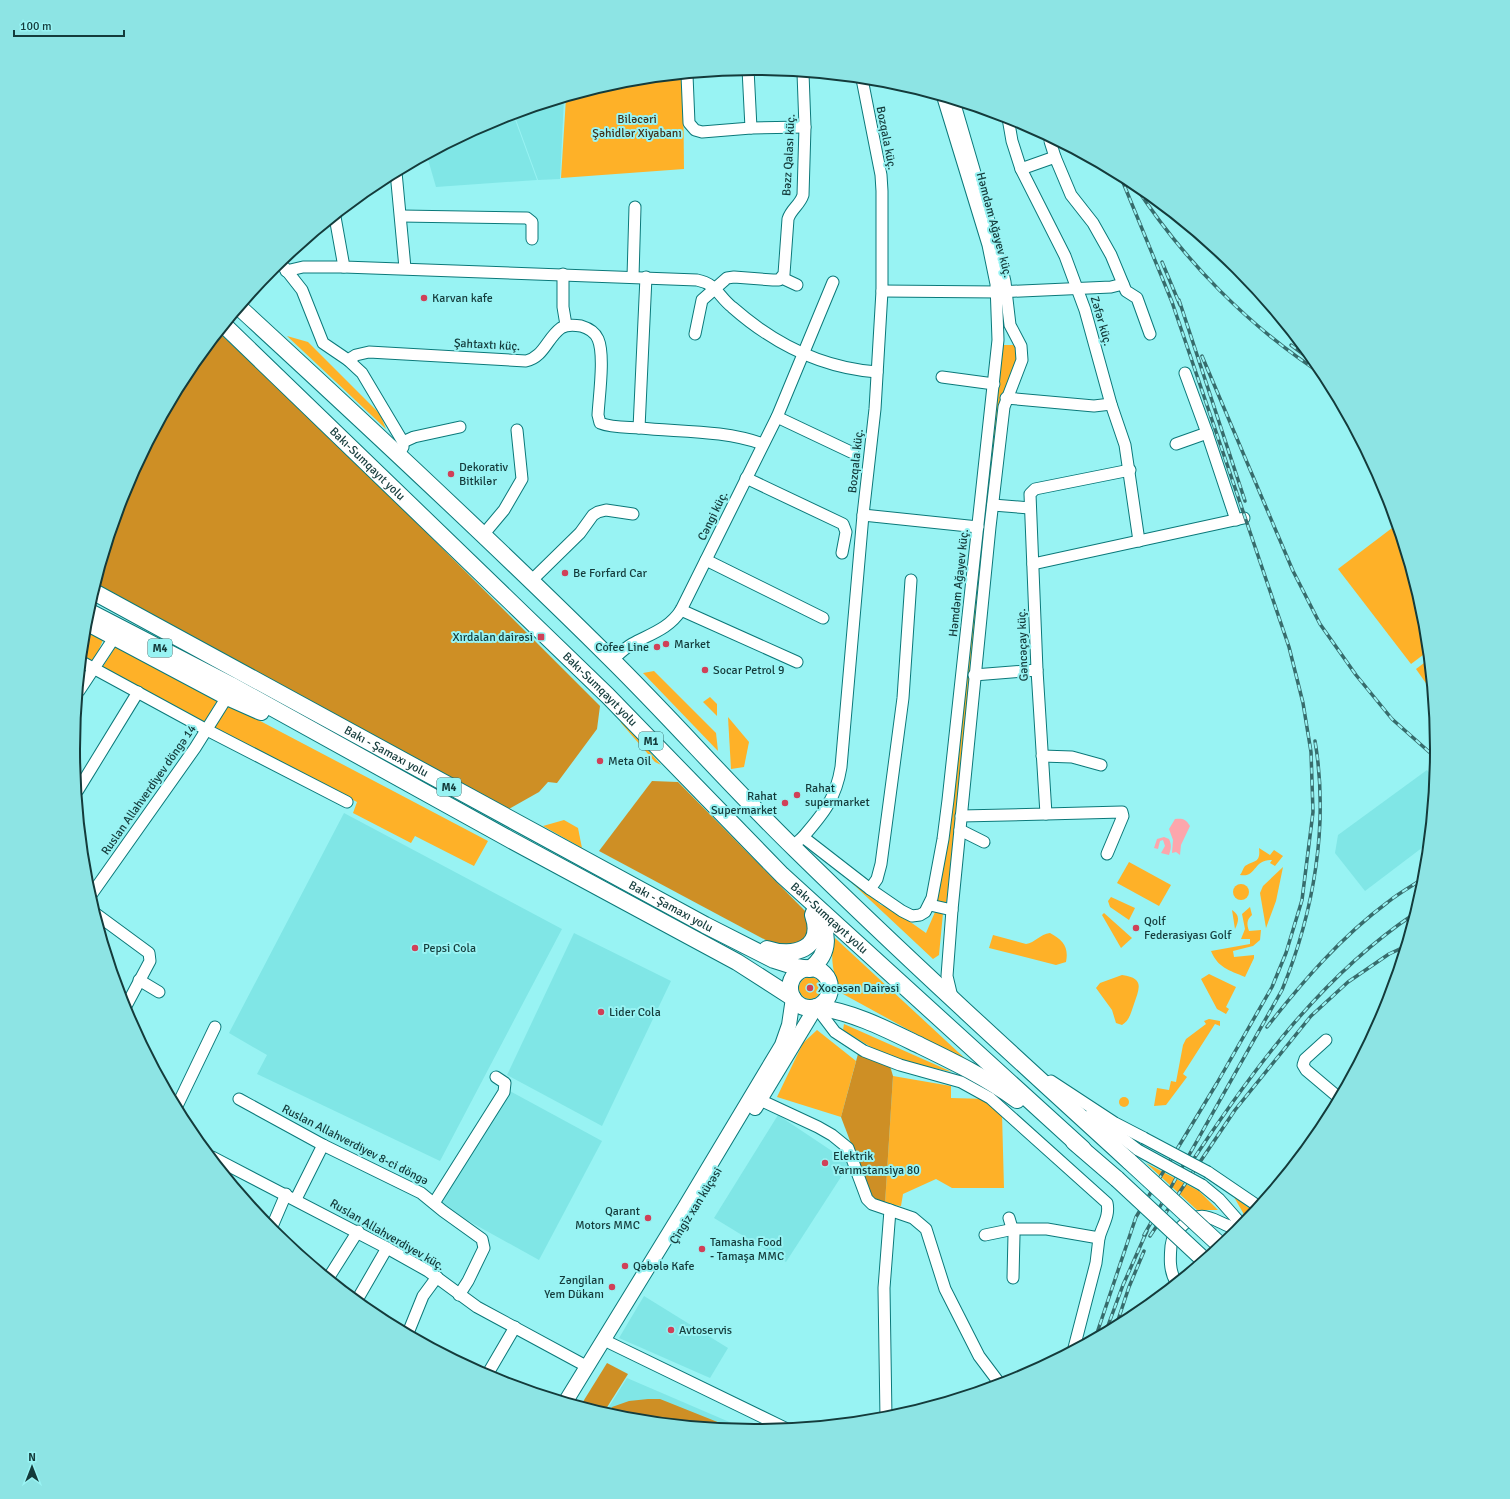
<svg xmlns="http://www.w3.org/2000/svg" width="1510" height="1499" font-family="Signika,sans-serif">
<style>
.built{fill:#80e6e6}
.green{fill:#feb128}
.forest{fill:#ce8f25}
.water{fill:#fca6ac}
.lines{fill:none;stroke-linecap:round;stroke-linejoin:round}
.minor-casing{stroke:#0b797a;stroke-width:13}
.major-casing{stroke:#0b797a;stroke-width:16}
.highway-casing{stroke:#0b797a;stroke-width:18}
.minor{stroke:#fff;stroke-width:11}
.major{stroke:#fff;stroke-width:14}
.highway{stroke:#fff;stroke-width:16}
.rail-casing{stroke:#376c6c;stroke-width:3.5}
.rail{stroke:#98f3f3;stroke-width:2;stroke-dasharray:6;stroke-linecap:butt}
.minor-bridge-casing{stroke:#0b797a;stroke-width:13;stroke-linecap:butt}
.highway-bridge-casing{stroke:#0b797a;stroke-width:18;stroke-linecap:butt}
.minor-bridge{stroke:#fff;stroke-width:11}
.highway-bridge{stroke:#fff;stroke-width:16}
.poi-dot{fill:#d04058;stroke:#98f3f3;stroke-width:1.5}
.labels{text-anchor:middle;dominant-baseline:central;stroke-width:4;stroke-linejoin:round;paint-order:stroke}
.shield{fill:#98f3f3;stroke:#3c7272;stroke-width:1}
.shield-label{font-size:11px;font-weight:bold;fill:#143b3b}
.park-label{font-size:12px;fill:#42331e;stroke:#98f3f3}
.street-label{font-size:12px;fill:#143b3b;stroke:#98f3f3}
.poi-label{font-size:12px;fill:#143b3b;stroke:#98f3f3;text-anchor:start}
.rim{fill:none;stroke:#143b3b;stroke-width:2}
</style>
<rect width="100%" height="100%" fill="#98f3f3"/>
<g class="built">
<polygon points="564,99 560,179 538,180 514,114"/>
<polygon points="513,114 537,180 436,187 427,156 494,120"/>
<polygon points="1181,222 1237,268 1248,281 1246,284 1215,258"/>
<polygon points="1427,770 1434,779 1427,844 1365,891 1335,853 1338,835"/>
<polygon points="344,813 562,929 440,1161 257,1074 267,1055 229,1033"/>
<polygon points="574,933 671,981 602,1126 507,1075"/>
<polygon points="508,1090 602,1141 539,1260 438,1204"/>
<polygon points="778,1115 850,1163 786,1262 714,1218"/>
<polygon points="644,1296 728,1348 710,1378 619,1338"/>
<polygon points="627,1378 748,1430 622,1418 605,1413"/>
</g>
<g class="green">
<polygon points="683,75 684,169 561,178 566,98 622,81"/>
<polygon points="287,336 308,342 380,414 386,429"/>
<polygon points="1002,345 1017,345 1019,352 1004,391 1000,410 946,906 935,903"/>
<polygon points="1396,525 1423,617 1427,652 1411,664 1338,569"/>
<polygon points="85,631 103,640 93,663 83,657"/>
<polygon points="116,646 218,699 204,723 102,668"/>
<polygon points="1428,660 1430,689 1416,669"/>
<polygon points="654,671 716,733 718,751 643,673"/>
<polygon points="710,697 717,704 717,716 703,702"/>
<polygon points="228,704 488,841 474,866 415,836 411,843 353,813 357,802 214,728"/>
<polygon points="619,717 661,765 655,762 621,723"/>
<polygon points="728,717 749,742 744,767 731,769"/>
<polygon points="564,820 578,828 582,848 543,826"/>
<path d="M1259,848l11,7 4,-5 9,6 -8,10 -5,-3 2,-3c-19,-1 -15,18 -32,15 2,-2 3,-7 5,-9 8,-6 16,-2 14,-18z"/>
<polygon points="822,855 881,905 889,907 926,933 935,912 943,913 939,955 933,959"/>
<polygon points="1129,862 1171,885 1159,906 1117,883"/>
<polygon points="1283,867 1276,901 1266,928 1260,893 1263,886"/>
<circle cx="1241" cy="892" r="8"/>
<polygon points="1111,897 1135,908 1129,920 1110,907 1108,901"/>
<path d="M1250,907l2,8c-6,5 -5,10 -3,16l12,-1 -1,10 -7,6 -20,5 1,6 20,-2v3l-9,19c-16,-7 -27,-9 -34,-26l39,-7v-5h-9l4,-10 -3,-15z"/>
<path d="M1232,910c8,5 7,11 3,19z"/>
<polygon points="1104,913 1132,938 1121,948 1102,915"/>
<path d="M1050,933c13,7 19,14 16,29l-10,3 -67,-17 4,-13 33,9c9,-1 14,-10 24,-11z"/>
<path d="M835,938l136,126 -128,-70c-10,-14 -14,-40 -8,-56z"/>
<polygon points="1209,974 1236,987 1226,1007 1229,1009 1226,1014 1217,1009 1201,979"/>
<path d="M1122,975c22,3 18,12 12,29 -3,8 -4,16 -12,21l-6,-2 -4,-13 -16,-22 4,-5z"/>
<circle cx="810" cy="988" r="11"/>
<polygon points="1209,1019 1220,1021 1220,1026 1215,1024 1183,1074 1187,1077 1166,1105 1154,1106 1157,1088 1169,1090 1171,1081 1176,1082 1183,1045 1186,1039 1206,1024 1204,1021"/>
<polygon points="844,1024 952,1072 910,1063 874,1049 843,1030"/>
<polygon points="817,1030 856,1061 841,1117 777,1097 803,1043"/>
<polygon points="893,1076 951,1086 951,1098 988,1099 1002,1114 1004,1188 952,1188 936,1179 903,1194 901,1206 885,1204"/>
<circle cx="1124" cy="1102" r="5"/>
<polygon points="1146,1163 1199,1191 1218,1210 1197,1210"/>
<polygon points="1234,1197 1253,1211 1246,1218"/>
</g>
<g class="forest">
<polygon points="219,333 303,409 600,706 597,729 557,783 548,782 539,792 507,810 95,588 125,488 188,371"/>
<polygon points="652,781 678,782 808,914 812,923 802,944 775,945 599,851"/>
<polygon points="858,1054 890,1066 893,1076 885,1204 872,1199 841,1117"/>
<polygon points="607,1363 628,1374 604,1412 581,1405"/>
<polygon points="648,1399 660,1399 735,1429 711,1427 704,1424 702,1426 622,1418 608,1414 612,1407 629,1401"/>
</g>
<g class="water">
<path d="M1175,819c7,-1 11,0 15,7l-9,19 -1,10 -4,-3 -4,1 1,-13 -4,-11z"/>
<path d="M1164,837l5,2c3,6 2,10 0,16l-8,-2 4,-7 -2,-6 -3,1 -2,8 -4,-1 3,-9z"/>
</g>
<g class="lines">
<g class="minor-casing">
<g id="minor">
<polyline points="748,69 751,128"/>
<polyline points="687,75 689,123 695,130 702,132 751,128 805,127"/>
<polyline points="1008,118 1012,141 1021,169 1065,256 1085,310 1111,404 1125,445 1139,541"/>
<polyline points="1050,141 1055,157"/>
<polyline points="1021,169 1055,157 1071,195 1093,223 1111,255 1126,291 1137,298 1150,334"/>
<polyline points="396,172 405,268"/>
<polyline points="401,216 527,218 532,222 532,239"/>
<path d="M335,217l9,50 353,13c20,4 21,16 35,27 42,37 89,61 145,65"/>
<path d="M280,262l22,28 21,53 25,17 8,-5 13,-3 157,9c18,-4 21,-23 35,-33 6,-4 14,-3 20,-2 7,2 14,6 17,13 7,16 1,57 0,76l2,8c12,5 27,4 40,5 41,4 84,2 123,16"/>
<polyline points="286,271 303,267 344,267"/>
<polyline points="563,274 563,307 566,325"/>
<polyline points="633,277 635,207"/>
<polyline points="782,278 797,285"/>
<polyline points="882,291 997,292 1111,287 1123,284"/>
<path d="M695,334l7,-34 25,-22 7,-1 39,3h6l5,-6 4,-55c3,-10 12,-14 15,-24l2,-68 -2,-54"/>
<polyline points="348,360 362,373 403,442 403,447 399,454"/>
<polyline points="1185,373 1207,433 1236,520"/>
<polyline points="942,377 994,384"/>
<polyline points="1006,398 1094,406 1111,404"/>
<polyline points="777,417 853,453"/>
<polyline points="639,428 646,277"/>
<polyline points="403,442 414,437 460,427"/>
<polyline points="1176,444 1207,433"/>
<polyline points="746,478 843,524 846,532 842,553"/>
<polyline points="993,505 1030,508"/>
<polyline points="863,515 978,527"/>
<polyline points="483,535 504,510 522,479 517,430"/>
<polyline points="706,560 823,618"/>
<polyline points="1033,564 1244,518"/>
<polyline points="531,581 580,533 593,515 598,512 606,510 633,514"/>
<polyline points="681,610 797,662"/>
<path d="M612,660c6,-5 13,-12 20,-16 18,-10 37,-15 49,-34l96,-193 56,-135"/>
<polyline points="82,662 207,730 347,802"/>
<polyline points="974,675 1037,670"/>
<polyline points="79,691 114,638"/>
<polyline points="1042,756 1072,757 1101,765"/>
<polyline points="78,790 138,692"/>
<polyline points="1046,814 1122,812 1123,816 1107,854"/>
<polyline points="961,816 1046,814 1037,670 1030,494 1035,489 1130,470"/>
<polyline points="960,830 984,842"/>
<path d="M803,837c21,-24 33,-39 38,-70l22,-252 12,-106 7,-118v-100l-1,-16 -19,-96"/>
<polyline points="792,847 803,837 870,889 902,911 912,916 920,915 925,912 932,898 943,839 948,800 998,340 996,284 988,245 943,98"/>
<polyline points="870,889 877,879 881,864 903,698 911,580"/>
<polyline points="91,895 195,748 227,697"/>
<polyline points="930,905 952,910"/>
<polyline points="96,914 149,953 150,961 125,1008"/>
<polyline points="139,980 159,992"/>
<polyline points="952,997 947,976 952,910 990,527 1004,407 1022,360 1021,346 1010,325 1005,282 999,255 954,101"/>
<path d="M816,1007l19,25 29,19 36,14 61,17 29,16 117,105c3,13 -5,23 -8,35l-52,-9h-33l-29,6"/>
<polyline points="1326,1040 1305,1059 1303,1065 1306,1070 1338,1097"/>
<polyline points="1051,1081 1115,1123 1144,1138"/>
<polyline points="239,1099 323,1145 421,1193 443,1211 482,1239 484,1248 468,1281 459,1295"/>
<polyline points="760,1100 818,1127 832,1135 848,1148 867,1199 872,1204 913,1218 926,1229 945,1289 979,1356 1000,1384"/>
<polyline points="177,1106 215,1027"/>
<polyline points="1091,1114 1138,1150"/>
<polyline points="212,1157 387,1248 428,1271 477,1307 586,1366"/>
<polyline points="1208,1172 1258,1206"/>
<polyline points="1202,1185 1219,1199 1242,1225"/>
<polyline points="296,1199 323,1145"/>
<polyline points="434,1203 504,1092 505,1083 496,1077"/>
<polyline points="1009,1218 1014,1235 1013,1278"/>
<polyline points="271,1229 286,1194"/>
<polyline points="329,1277 358,1231"/>
<path d="M1176,1282c-7,-11 -6,-25 -5,-36 1,-8 4,-14 10,-19 25,-26 40,4 59,0"/>
<polyline points="357,1300 387,1248"/>
<polyline points="408,1333 423,1296 437,1277"/>
<polyline points="610,1343 785,1428"/>
<polyline points="1074,1348 1096,1263 1099,1238"/>
<polyline points="487,1375 515,1327"/>
<polyline points="886,1418 884,1288 890,1210"/>
</g>
</g>
<g class="major-casing">
<g id="major">
<polyline points="755,1108 816,1007"/>
<polyline points="566,1401 685,1207 782,1045 789,1025 793,998"/>
</g>
</g>
<g class="highway-casing">
<g id="highway">
<path d="M240,308c125,115 249,230 369,349 64,63 122,130 186,192 109,107 222,210 335,313"/>
<path id="s1" d="M225,326l383,370 174,179 301,274"/>
<path id="s2" d="M94,592l611,333 69,35 22,7 14,2c21,-16 20,-38 4,-57"/>
<polyline points="88,611 231,685 509,839 737,962 793,998"/>
<polyline points="86,622 227,697 261,712"/>
<path d="M767,949c26,9 58,0 46,-34"/>
<circle cx="810" cy="988" r="20"/>
<path d="M816,1007c38,5 72,23 105,39 33,16 66,32 96,54"/>
<polyline points="1074,1142 1117,1179"/>
</g>
</g>
<use href="#minor" class="minor"/>
<use href="#major" class="major"/>
<use href="#highway" class="highway"/>
<g class="rail-casing">
<g id="rail">
<path d="M1134,184c49,76 115,143 191,192"/>
<polyline points="1162,262 1180,305"/>
<polyline points="1179,300 1245,501"/>
<polyline points="1291,345 1315,363"/>
<polyline points="1202,356 1293,571 1320,624 1356,675 1392,719 1436,758"/>
<path d="M1267,1027c36,-46 74,-90 121,-125 11,-9 24,-16 36,-24"/>
<path d="M1189,1166c62,-94 131,-189 225,-252"/>
<path d="M1144,1235l138,-245c32,-78 47,-166 33,-249"/>
<polyline points="1150,1236 1235,1110 1311,1016 1348,982 1389,954 1404,947"/>
<polyline points="1116,1326 1129,1287 1144,1251"/>
<polyline points="1106,1331 1123,1285 1147,1231"/>
<polyline points="1096,1336 1136,1217 1217,1083 1272,987 1286,953 1302,900 1313,812 1311,752 1303,703 1289,647 1172,302 1120,175"/>
</g>
</g>
<use href="#rail" class="rail"/>
<g class="minor-bridge-casing">
<g id="minor-bridge">
<polyline points="1144,1138 1208,1172"/>
<polyline points="1138,1150 1202,1185"/>
</g>
</g>
<g class="highway-bridge-casing">
<g id="highway-bridge">
<polyline points="1130,1162 1220,1245"/>
<polyline points="1117,1179 1203,1259"/>
</g>
</g>
<use href="#minor-bridge" class="minor-bridge"/>
<use href="#highway-bridge" class="highway-bridge"/>
</g>
<g class="poi-dot">
<circle cx="424" cy="298" r="4"/>
<circle cx="451" cy="474" r="4"/>
<circle cx="565" cy="573" r="4"/>
<rect x="537" y="633" width="8" height="8" rx="2"/>
<circle cx="666" cy="644" r="4"/>
<circle cx="657" cy="647" r="4"/>
<circle cx="705" cy="670" r="4"/>
<circle cx="600" cy="761" r="4"/>
<circle cx="797" cy="795" r="4"/>
<circle cx="785" cy="803" r="4"/>
<circle cx="1136" cy="928" r="4"/>
<circle cx="415" cy="948" r="4"/>
<circle cx="810" cy="988" r="4"/>
<circle cx="601" cy="1012" r="4"/>
<circle cx="825" cy="1163" r="4"/>
<circle cx="648" cy="1218" r="4"/>
<circle cx="702" cy="1249" r="4"/>
<circle cx="625" cy="1266" r="4"/>
<circle cx="612" cy="1287" r="4"/>
<circle cx="671" cy="1330" r="4"/>
</g>
<g class="labels">
<g class="shield">
<rect x="148" y="639" width="24" height="18" rx="3"/>
<rect x="639" y="732" width="24" height="18" rx="3"/>
<rect x="437" y="778" width="24" height="18" rx="3"/>
</g>
<g class="shield-label">
<text x="160" y="648">M4</text>
<text x="651" y="741">M1</text>
<text x="449" y="787">M4</text>
</g>
<g class="park-label">
<text x="637" y="119">Biləcəri<tspan x="637" dy="14">Şəhidlər Xiyabanı</tspan></text>
</g>
<g class="street-label">
<text transform="translate(886 138) rotate(79)">Bozqala küç.</text>
<text transform="translate(789 155) rotate(-87)">Bəzz Qalası küç.</text>
<text transform="translate(994 225) rotate(75)">Həmdəm Ağayev küç.</text>
<text transform="translate(1101 321) rotate(74)">Zəfər küç.</text>
<text transform="translate(487 345) rotate(3)">Şahtaxtı küç.</text>
<text transform="translate(856 461) rotate(-84)">Bozqala küç.</text>
<text stroke="none"><textPath href="#s1" startOffset="198">Bakı-Sumqayıt yolu</textPath></text>
<text transform="translate(713 516) rotate(-64)">Cəngi küç.</text>
<text transform="translate(959 583) rotate(-84)">Həmdəm Ağayev küç.</text>
<text transform="translate(1023 645) rotate(-92)">Gəncəçay küç.</text>
<text stroke="none"><textPath href="#s1" startOffset="522">Bakı-Sumqayıt yolu</textPath></text>
<text stroke="none"><textPath href="#s2" startOffset="333">Bakı - Şamaxı yolu</textPath></text>
<text transform="translate(149 790) rotate(-55)">Ruslan Allahverdiyev döngə 14</text>
<text stroke="none"><textPath href="#s2" startOffset="657">Bakı - Şamaxı yolu</textPath></text>
<text stroke="none"><textPath href="#s1" startOffset="846">Bakı-Sumqayıt yolu</textPath></text>
<text transform="translate(355 1145) rotate(27)">Ruslan Allahverdiyev 8-ci döngə</text>
<text transform="translate(696 1206) rotate(-58)">Çingiz xan küçəsi</text>
<text transform="translate(387 1235) rotate(30)">Ruslan Allahverdiyev küç.</text>
</g>
<g class="poi-label">
<text x="432" y="298">Karvan kafe</text>
<text x="459" y="467">Dekorativ<tspan x="459" dy="14">Bitkilər</tspan></text>
<text x="573" y="573">Be Forfard Car</text>
<text x="533" y="637" text-anchor="end">Xırdalan dairəsi</text>
<text x="674" y="644">Market</text>
<text x="649" y="647" text-anchor="end">Cofee Line</text>
<text x="713" y="670">Socar Petrol 9</text>
<text x="608" y="761">Meta Oil</text>
<text x="805" y="788">Rahat<tspan x="805" dy="14">supermarket</tspan></text>
<text x="777" y="796" text-anchor="end">Rahat<tspan x="777" dy="14">Supermarket</tspan></text>
<text x="1144" y="921">Qolf<tspan x="1144" dy="14">Federasiyası Golf</tspan></text>
<text x="423" y="948">Pepsi Cola</text>
<text x="818" y="988">Xocəsən Dairəsi</text>
<text x="609" y="1012">Lider Cola</text>
<text x="833" y="1156">Elektrik<tspan x="833" dy="14">Yarımstansiya 80</tspan></text>
<text x="640" y="1211" text-anchor="end">Qarant<tspan x="640" dy="14">Motors MMC</tspan></text>
<text x="710" y="1242">Tamasha Food<tspan x="710" dy="14">- Tamaşa MMC</tspan></text>
<text x="633" y="1266">Qəbələ Kafe</text>
<text x="604" y="1280" text-anchor="end">Zəngilan<tspan x="604" dy="14">Yem Dükanı</tspan></text>
<text x="679" y="1330">Avtoservis</text>
</g>
</g>
<path d="M0 0H1510V1499H0ZM754 75H756A674 674 0 0 1 1430 749V750A674 674 0 0 1 756 1424H754A674 674 0 0 1 80 750V749A674 674 0 0 1 754 75Z" fill="#8de4e4" fill-rule="evenodd"/>
<path class="rim" d="M754 75H756A674 674 0 0 1 1430 749V750A674 674 0 0 1 756 1424H754A674 674 0 0 1 80 750V749A674 674 0 0 1 754 75Z"/>
<g transform="translate(32 1467)" stroke="#98f3f3" stroke-width="3" paint-order="stroke">
<path d="M0-3L7 15L0 10L-7 15Z" fill="#143b3b"/>
<text y="-6" font-size="11" font-weight="bold" text-anchor="middle" fill="#143b3b">N</text>
</g>
<path d="M14 30v6h110v-6" fill="none" stroke="#143b3b" stroke-width="2"/>
<text x="20" y="30" font-size="12" fill="#143b3b" stroke="#98f3f3" stroke-width="3" paint-order="stroke">100 m</text>
</svg>
